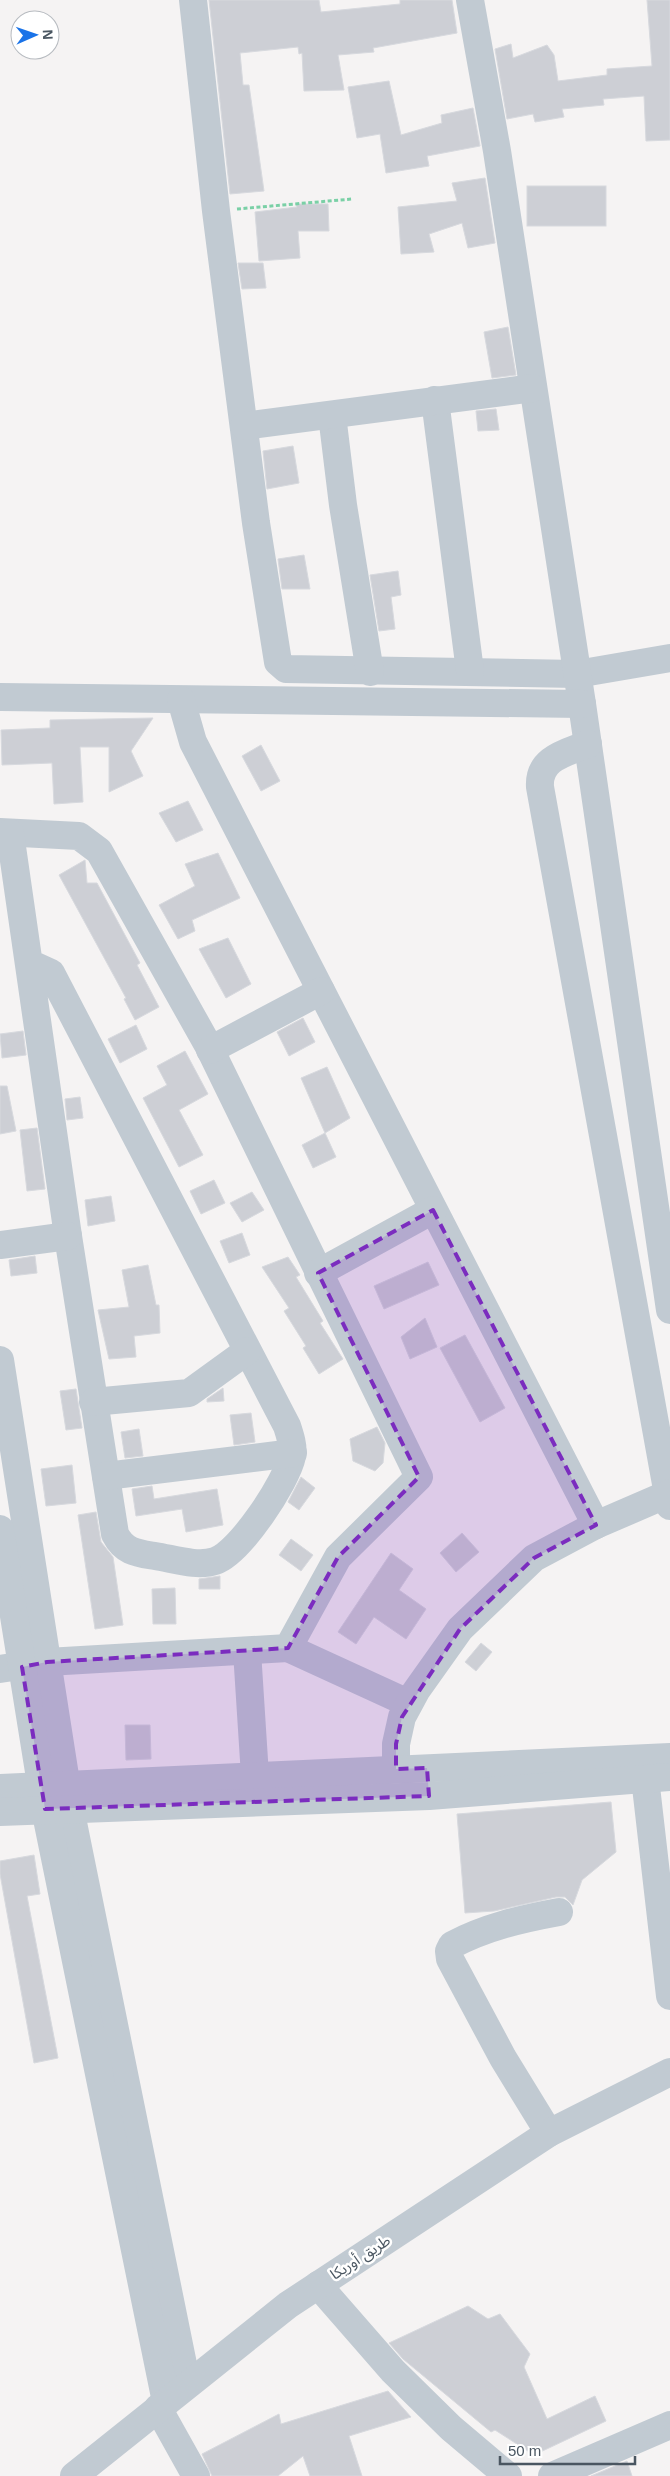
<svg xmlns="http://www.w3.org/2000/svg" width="670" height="2476" font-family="Helvetica,'Noto Sans Arabic',sans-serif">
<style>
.building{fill:#cdcfd5;stroke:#d7d9de}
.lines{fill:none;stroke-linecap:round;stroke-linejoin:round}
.path{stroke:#7ad0a6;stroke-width:3;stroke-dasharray:4 2.5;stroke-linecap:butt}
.minor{stroke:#c1cad2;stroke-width:28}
.marked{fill:#7b2cbf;fill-opacity:0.2;stroke:#7b2cbf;stroke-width:4;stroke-dasharray:10 6;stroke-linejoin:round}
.labels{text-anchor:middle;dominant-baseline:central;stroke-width:5;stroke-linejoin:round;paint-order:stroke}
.street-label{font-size:15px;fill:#4a5661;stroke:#fff}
</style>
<rect width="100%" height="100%" fill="#f5f3f3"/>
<g class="building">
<polygon points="209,0 319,0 321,12 400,4 400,0 452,0 457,33 373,48 374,52 338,55 344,90 304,91 302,53 299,54 298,47 240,53 243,85 249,85 264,191 230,194"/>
<polygon points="647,0 670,0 670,140 646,141 644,96 603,99 604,105 562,109 564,117 535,122 533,114 507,119 495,49 511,44 513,58 547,45 554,55 558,81 607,75 607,69 652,66"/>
<polygon points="389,81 401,135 442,123 441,115 473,108 480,146 427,156 429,166 386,173 380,134 357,138 348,87"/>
<polygon points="485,178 495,243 468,248 462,223 429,234 434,252 401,254 398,207 457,201 452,183"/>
<rect x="527" y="186" width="79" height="40"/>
<polygon points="296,204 328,204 329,231 298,231 300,258 259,261 255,212 297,207"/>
<polygon points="238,263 263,263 266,288 242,289"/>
<polygon points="508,327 516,375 492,378 484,332"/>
<polygon points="496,409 499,430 478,431 476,411"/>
<polygon points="293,446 299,483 267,489 263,451"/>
<polygon points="304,555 310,589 282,589 278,559"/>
<polygon points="398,571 401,595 391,597 395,629 379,631 370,575"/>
<polygon points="153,718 131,751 143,776 109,792 109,747 80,747 83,802 54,804 52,763 2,765 1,730 50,728 50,720"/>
<polygon points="261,745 280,781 261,791 242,756"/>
<polygon points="188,801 203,830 176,842 159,813"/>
<polygon points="218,853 240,898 192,920 195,931 178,939 159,905 195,886 185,864"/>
<polygon points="85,860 87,883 97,883 140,963 137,965 159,1007 135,1020 124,999 126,998 59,875"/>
<polygon points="228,938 251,984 226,998 199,949"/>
<polygon points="303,1018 315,1042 289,1056 277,1032"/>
<polygon points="136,1025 147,1049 120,1063 108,1039"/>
<polygon points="23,1031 26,1055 2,1058 0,1034"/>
<polygon points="185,1051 208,1094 179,1110 203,1155 179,1167 143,1098 167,1085 157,1066"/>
<polygon points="327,1067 350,1118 325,1133 301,1078"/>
<polygon points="0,1086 7,1086 16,1131 0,1134"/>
<polygon points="80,1097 83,1118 67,1120 65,1099"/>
<polygon points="37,1128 45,1189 27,1191 20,1130"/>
<polygon points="325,1133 336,1157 313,1168 302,1145"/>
<polygon points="214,1180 225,1203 201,1214 190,1191"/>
<polygon points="252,1192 264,1210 242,1222 230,1203"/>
<polygon points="111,1196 115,1221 88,1226 85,1200"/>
<polygon points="242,1233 250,1255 229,1263 220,1241"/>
<polygon points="35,1256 37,1273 11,1276 9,1260"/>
<polygon points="288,1257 300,1275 296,1277 323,1321 320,1323 343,1359 319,1374 303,1348 306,1346 284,1311 289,1308 262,1267"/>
<polygon points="428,1262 439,1285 384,1309 374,1286"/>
<polygon points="148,1265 156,1305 159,1305 160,1333 134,1336 136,1357 109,1359 98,1310 129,1307 122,1270"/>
<polygon points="425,1318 437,1347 410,1359 401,1337"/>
<polygon points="465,1335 505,1408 480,1422 440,1348"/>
<polygon points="223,1388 224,1401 207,1402 207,1399"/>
<polygon points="76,1389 82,1428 66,1430 60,1391"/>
<polygon points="251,1413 255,1442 234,1445 230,1415"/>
<polygon points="377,1427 385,1443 383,1463 375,1471 353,1461 350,1439"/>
<polygon points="139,1429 143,1456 125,1458 121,1432"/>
<polygon points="72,1465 76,1503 46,1506 41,1469"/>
<polygon points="301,1477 315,1488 299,1510 288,1502"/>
<polygon points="152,1486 154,1499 217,1489 223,1525 186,1532 182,1509 136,1516 132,1489"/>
<polygon points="96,1512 101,1542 113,1557 123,1625 95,1629 78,1515"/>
<polygon points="462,1533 479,1552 456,1572 440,1553"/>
<polygon points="291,1539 313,1555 301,1571 279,1555"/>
<polygon points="391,1553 413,1569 399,1590 426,1609 406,1639 374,1617 356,1644 338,1632"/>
<polygon points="220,1576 220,1589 199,1589 199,1579"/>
<polygon points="175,1588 176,1624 153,1624 152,1589"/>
<polygon points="481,1643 492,1652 476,1671 465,1662"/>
<polygon points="125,1725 150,1725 151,1759 126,1760"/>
<polygon points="611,1802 616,1852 582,1880 573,1905 565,1897 556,1897 494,1911 465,1913 457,1814"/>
<polygon points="34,1855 40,1894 27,1896 58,2058 34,2063 0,1874 0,1861"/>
<polygon points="468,2306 488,2319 500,2314 530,2354 524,2367 547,2419 595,2396 606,2421 534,2455 495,2430 491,2432 403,2359 389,2343"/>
<polygon points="388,2391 411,2417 349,2436 362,2476 310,2476 303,2456 278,2476 212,2476 202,2454 279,2414 281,2424"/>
<polygon points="627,2461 632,2476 591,2476"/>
</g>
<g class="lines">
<polyline class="path" points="237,209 352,199"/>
<g class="minor">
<polyline points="193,0 216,211 256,523 278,662 286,669 577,674 670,658"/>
<polyline points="470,0 497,151 582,704 670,1310"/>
<polyline points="435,400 470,671"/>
<polyline points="332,415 343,505 370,672"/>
<polyline points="244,426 533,388"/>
<polyline points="0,697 582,704"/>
<polyline points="181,700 193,742 596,1525"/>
<path d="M588,744c-22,9 -50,14 -48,43l130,719"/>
<polyline points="0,832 79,836 99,851 209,1047 419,1477 338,1557 288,1648 47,1662 0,1669"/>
<path d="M10,833l58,403 47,298c9,18 22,19 40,22 19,3 42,11 60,5 25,-8 72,-80 77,-105 2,-9 -2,-21 -5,-30l-236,-453 -22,-10"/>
<polyline points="210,1050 321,991"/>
<polyline points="0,1245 68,1236"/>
<polyline points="318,1273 433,1210"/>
<polyline points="0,1360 70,1808 187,2384"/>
<polyline points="93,1402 189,1393 247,1351"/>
<polyline points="106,1476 293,1453"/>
<polyline points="0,1529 45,1809 166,2402"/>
<polyline points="288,1648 408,1703"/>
<polyline points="247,1651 255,1776"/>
<polyline points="396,1769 396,1744 402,1717 416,1691 460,1629 534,1558 596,1525 670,1493"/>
<polyline points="645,1778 670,1996"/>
<polyline points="0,1788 670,1757"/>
<polyline points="0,1812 429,1796 670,1777"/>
<path d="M549,2133l-46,-75 -53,-99 -1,-8 3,-6c34,-18 69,-26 107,-33"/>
<polyline points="318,2285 393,2371 451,2428 508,2476"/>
<polyline points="158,2408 196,2476"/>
<polyline points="74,2476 288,2305 549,2133 670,2072"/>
<polyline points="552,2476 670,2425"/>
</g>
</g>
<path class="marked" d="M433,1210l163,315 -62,33 -74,71 -58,88 -6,27v25l31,-1 2,28 -384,13 -23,-142 25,-5 241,-14 50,-91 81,-80 -101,-204z"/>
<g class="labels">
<g class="street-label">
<text transform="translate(360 2257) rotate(-33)">طريق أوريكا</text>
</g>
</g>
<g transform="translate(35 35) rotate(88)"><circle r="24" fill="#ffffff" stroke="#b7bbc0"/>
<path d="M0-4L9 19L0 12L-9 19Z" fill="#1a73e8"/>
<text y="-8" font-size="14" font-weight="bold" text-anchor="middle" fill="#4a5661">N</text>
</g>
<path d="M500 2456v8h135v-8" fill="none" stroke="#4a5661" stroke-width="2.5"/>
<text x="508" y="2456" font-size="15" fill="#4a5661" stroke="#ffffff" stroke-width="4" paint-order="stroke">50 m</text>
</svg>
